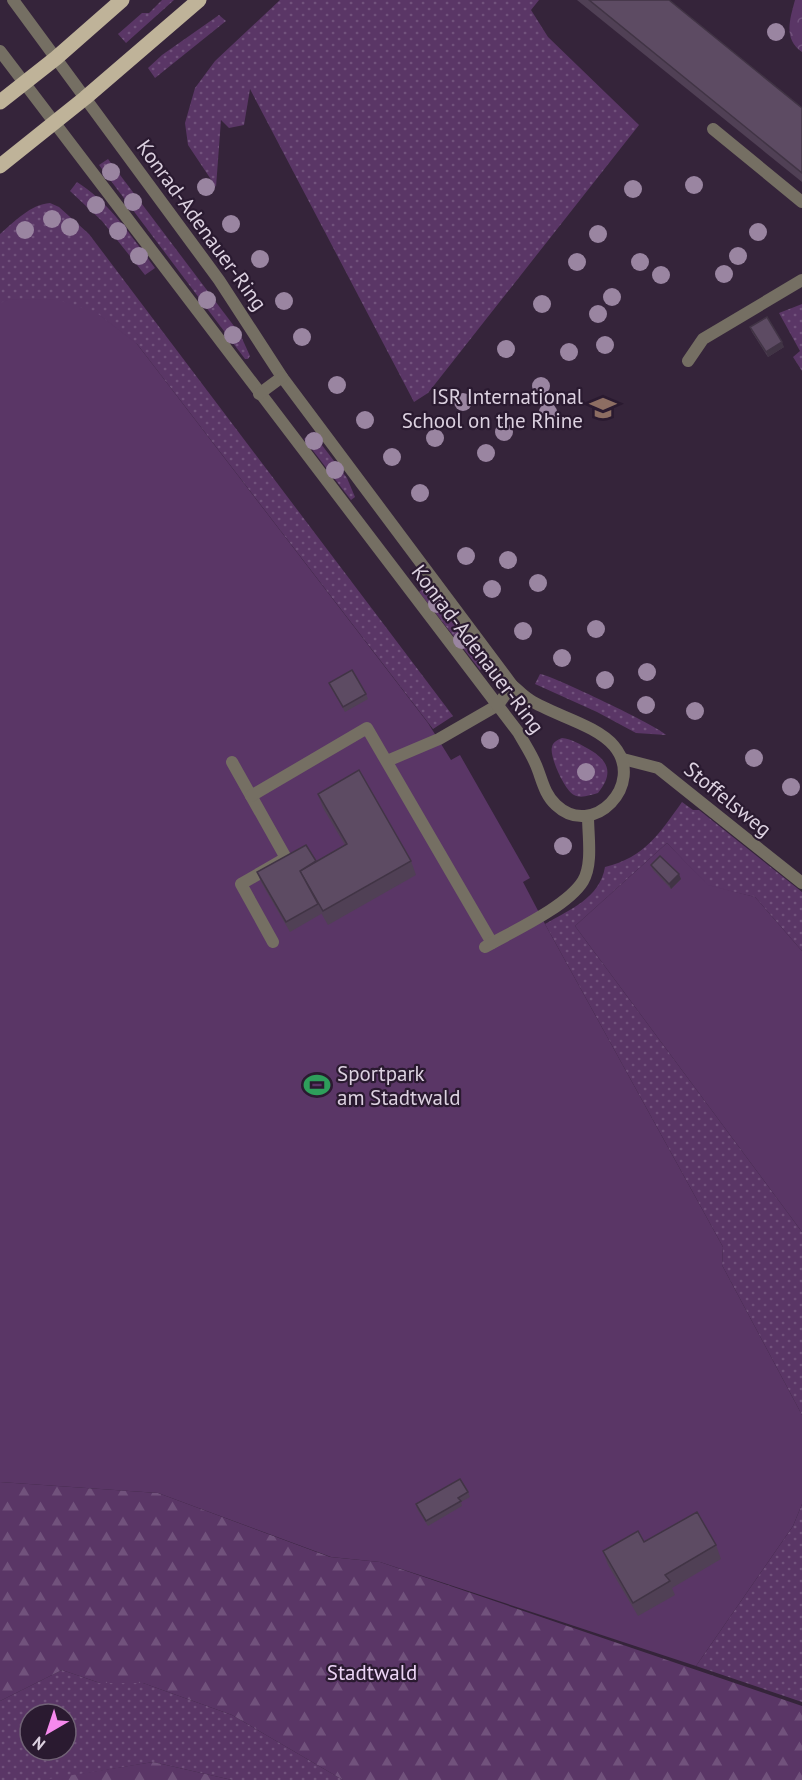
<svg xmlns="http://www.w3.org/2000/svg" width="802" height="1780" font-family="'PT Sans',sans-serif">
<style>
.grass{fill:url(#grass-dots);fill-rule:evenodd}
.forest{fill:url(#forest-firs)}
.park{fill:url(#park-crowns)}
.garden{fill:#5a3666}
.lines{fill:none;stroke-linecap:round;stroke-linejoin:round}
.service{stroke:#756f63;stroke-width:12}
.minor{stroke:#756f63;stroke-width:12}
.primary{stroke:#bfb399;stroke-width:15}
.tree{fill:#9a85a1}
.wall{fill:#504055}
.shaded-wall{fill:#413445}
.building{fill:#5d4b63;stroke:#413445;stroke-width:1.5}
.labels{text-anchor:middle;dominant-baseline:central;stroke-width:4.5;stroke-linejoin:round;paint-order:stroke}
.street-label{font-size:21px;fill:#dcd1e0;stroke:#2a1a30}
.poi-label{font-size:21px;fill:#dcd1e0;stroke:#2a1a30;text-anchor:end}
.park-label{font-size:21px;fill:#ecd4f5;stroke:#2a1a30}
</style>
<defs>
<pattern id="grass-dots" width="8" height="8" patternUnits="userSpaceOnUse" patternTransform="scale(1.5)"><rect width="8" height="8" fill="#5a3666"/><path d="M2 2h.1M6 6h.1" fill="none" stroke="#71527c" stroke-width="1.8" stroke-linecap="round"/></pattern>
<pattern id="forest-firs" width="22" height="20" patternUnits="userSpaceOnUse" patternTransform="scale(1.5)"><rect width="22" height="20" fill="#5a3666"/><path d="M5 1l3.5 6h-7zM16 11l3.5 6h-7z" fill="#71527c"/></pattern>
<pattern id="park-crowns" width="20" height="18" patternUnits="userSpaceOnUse" patternTransform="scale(1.5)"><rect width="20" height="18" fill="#5a3666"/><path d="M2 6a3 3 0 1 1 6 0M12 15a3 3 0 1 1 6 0" fill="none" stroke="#71527c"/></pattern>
</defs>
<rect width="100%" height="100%" fill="#35243a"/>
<g class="grass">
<polygon points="162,0 174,0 126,43 118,34 142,13 149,13"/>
<polygon points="280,0 539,0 531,10 548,37 639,125 428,393 414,402 250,89 244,125 229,128 221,120 216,187 188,145 185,123 195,88 215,61"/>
<polygon points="219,15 226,21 155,78 148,68 162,55"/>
<polygon points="108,159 240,334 250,356 248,359 245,359 99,165"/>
<path d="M77,182c34,22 54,54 78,86l-10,7 -43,-54 -32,-30z"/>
<path d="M50,203l9,4 30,27 364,482 -20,13 -296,-385 -137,-41v-69c14,-12 31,-30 50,-31z"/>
<polygon points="802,304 802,371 793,357 800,351 779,313"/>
<polygon points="312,432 347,478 355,497 351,500 304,439"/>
<polygon points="428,585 475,648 483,667 480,670 419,592"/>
<path d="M540,674c11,1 120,53 126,61l-30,-2 -39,-21 -62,-28z"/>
<path d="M562,738c9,1 16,5 23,9 23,12 30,25 13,46 -8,2 -17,6 -24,2 -9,-4 -25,-39 -22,-48 1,-5 5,-7 10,-9z"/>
<path d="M682,802l11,8h6l103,82v59l-47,-54 -47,-11 -41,-43 -92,83 227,306v183l-80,-150 1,-18 -178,-323c24,-14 55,-26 60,-57 40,-10 54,-33 77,-65z"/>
<polygon points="802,1504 802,1702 696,1666 793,1526"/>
<path d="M62,1670l38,13h43l89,32 111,65h-111l-79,-18 -106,18h-47v-79zM30,1714h36v36h-36z"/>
</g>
<g class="forest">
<polygon points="0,1482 158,1493 330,1557 380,1562 802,1706 802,1780 343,1780 232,1715 143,1683 100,1683 62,1670 0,1701"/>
<polygon points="153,1762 232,1780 47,1780 48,1779"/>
</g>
<path class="park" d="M795,0h7v52c-19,-13 -12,-33 -7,-52z"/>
<g class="garden">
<polygon points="55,299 97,313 137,344 428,723 451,760 460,755 530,878 523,882 545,924 723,1247 722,1265 802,1415 802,1504 793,1526 696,1666 380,1562 331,1557 158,1493 0,1482 0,303 8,300"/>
<polygon points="667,843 708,885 755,897 802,951 802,1232 575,926"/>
</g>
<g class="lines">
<g class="service">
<polyline points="713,129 802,202"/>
<polyline points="688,361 703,339 802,280"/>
<polyline points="623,759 658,768 802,883"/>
<polyline points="387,761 439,739 498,705 512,685"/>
<polyline points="232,762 286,858 241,884 273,942"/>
<polyline points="251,796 367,728 492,943"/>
<path d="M485,947c26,-15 82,-40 98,-66 10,-17 5,-45 5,-65"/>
</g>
<g class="minor">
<path d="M0,51l518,681c6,11 13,21 18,33 6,14 8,29 20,40 37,35 90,-21 58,-59 -17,-21 -61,-31 -84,-46 -7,-4 -12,-10 -18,-15l-230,-308 -63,-97 -206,-280"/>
<polyline points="259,394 282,377"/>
</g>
<g class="primary">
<polyline points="0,102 56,58 122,0"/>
<polyline points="0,166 85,98 199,0"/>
</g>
</g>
<g class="tree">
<circle cx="776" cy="32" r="9"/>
<circle cx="111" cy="172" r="9"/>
<circle cx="694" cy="185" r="9"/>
<circle cx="206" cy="187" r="9"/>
<circle cx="633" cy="189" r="9"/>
<circle cx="133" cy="202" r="9"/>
<circle cx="96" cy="205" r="9"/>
<circle cx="52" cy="219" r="9"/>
<circle cx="231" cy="224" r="9"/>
<circle cx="70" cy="227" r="9"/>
<circle cx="25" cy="230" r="9"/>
<circle cx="118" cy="231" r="9"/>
<circle cx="758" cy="232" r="9"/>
<circle cx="598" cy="234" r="9"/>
<circle cx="139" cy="256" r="9"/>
<circle cx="738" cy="256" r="9"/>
<circle cx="260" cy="259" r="9"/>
<circle cx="577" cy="262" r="9"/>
<circle cx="640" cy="262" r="9"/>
<circle cx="724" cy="274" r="9"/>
<circle cx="661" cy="275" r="9"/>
<circle cx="612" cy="297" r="9"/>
<circle cx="207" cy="300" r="9"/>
<circle cx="284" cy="301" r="9"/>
<circle cx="542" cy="304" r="9"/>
<circle cx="598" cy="314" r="9"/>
<circle cx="233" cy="335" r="9"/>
<circle cx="302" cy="337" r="9"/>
<circle cx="605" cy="345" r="9"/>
<circle cx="506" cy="349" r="9"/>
<circle cx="569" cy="352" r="9"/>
<circle cx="337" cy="385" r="9"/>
<circle cx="541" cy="386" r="9"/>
<circle cx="463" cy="402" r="9"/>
<circle cx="548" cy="412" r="9"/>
<circle cx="365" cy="420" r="9"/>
<circle cx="504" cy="432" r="9"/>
<circle cx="435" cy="438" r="9"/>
<circle cx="314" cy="441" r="9"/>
<circle cx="486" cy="453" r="9"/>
<circle cx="392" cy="457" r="9"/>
<circle cx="335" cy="470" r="9"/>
<circle cx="420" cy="493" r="9"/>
<circle cx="466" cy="556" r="9"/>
<circle cx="508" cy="560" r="9"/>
<circle cx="538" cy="583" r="9"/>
<circle cx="492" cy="589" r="9"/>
<circle cx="437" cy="604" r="9"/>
<circle cx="596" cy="629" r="9"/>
<circle cx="523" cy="631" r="9"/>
<circle cx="462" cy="640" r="9"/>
<circle cx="562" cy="658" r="9"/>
<circle cx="647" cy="672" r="9"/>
<circle cx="605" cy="680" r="9"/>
<circle cx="646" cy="705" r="9"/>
<circle cx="695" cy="711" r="9"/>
<circle cx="490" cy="740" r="9"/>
<circle cx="754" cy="758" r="9"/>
<circle cx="586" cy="772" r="9"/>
<circle cx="791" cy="787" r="9"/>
<circle cx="563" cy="846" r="9"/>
</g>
<g class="wall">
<polygon points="577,0 669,0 802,108 802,182"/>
<polygon points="750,327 784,347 768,357 752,332"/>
<polygon points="329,683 366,694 368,699 345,712"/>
<polygon points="318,794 411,861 416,875 328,925 321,913 321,914 290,932 261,882 257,872 316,861 345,845 323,808"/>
<polygon points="651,865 681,879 671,889 653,870"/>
<polygon points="468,1492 470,1497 461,1502 462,1506 428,1526 417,1509 416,1504"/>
<polygon points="644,1542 716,1545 721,1559 672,1588 675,1595 638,1616 608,1565 603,1551"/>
</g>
<g class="shaded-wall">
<polygon points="782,342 784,347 768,357 766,352"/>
<polygon points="679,874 681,879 671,889 669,884"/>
</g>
<g class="building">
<polygon points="589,0 669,0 802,108 802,173"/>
<polygon points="767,317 782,342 766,352 750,327"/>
<polygon points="352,670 366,694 343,707 329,683"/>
<polygon points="359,770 411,861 323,911 300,871 347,844 318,794"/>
<polygon points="306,845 316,861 300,871 318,904 286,922 257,872"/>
<polygon points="660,856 679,874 669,884 651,865"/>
<polygon points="460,1479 468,1492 458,1498 461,1501 426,1521 416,1504"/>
<polygon points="697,1512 716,1545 665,1575 670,1581 633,1603 603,1551 638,1531 644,1542"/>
</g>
<defs>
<g id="school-bare" transform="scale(2.07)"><path d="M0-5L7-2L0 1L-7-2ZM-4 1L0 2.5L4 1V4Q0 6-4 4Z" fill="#8d6e63" stroke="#2a1a30" stroke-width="2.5" paint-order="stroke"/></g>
<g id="stadium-bare" transform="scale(2.07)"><path d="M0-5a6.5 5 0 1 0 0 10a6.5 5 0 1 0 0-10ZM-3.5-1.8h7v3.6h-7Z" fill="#2e9e5b" stroke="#2a1a30" stroke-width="2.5" paint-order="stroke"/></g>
</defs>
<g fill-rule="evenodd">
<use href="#school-bare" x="603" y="408"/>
<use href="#stadium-bare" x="317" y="1085"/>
</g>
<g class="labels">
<g class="street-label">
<text transform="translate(202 225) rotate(54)">Konrad-Adenauer-Ring</text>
<text transform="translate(478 649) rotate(53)">Konrad-Adenauer-Ring</text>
<text transform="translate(728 799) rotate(39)">Stoffelsweg</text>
</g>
<g class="poi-label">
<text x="583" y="396">ISR International<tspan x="583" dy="24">School on the Rhine</tspan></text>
<text x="337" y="1073" text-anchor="start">Sportpark<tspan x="337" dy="24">am Stadtwald</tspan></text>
</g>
<g class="park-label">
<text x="372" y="1672">Stadtwald</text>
</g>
</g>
<g transform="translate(48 1732) rotate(219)"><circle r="28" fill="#2a1a30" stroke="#716376" stroke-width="1.5"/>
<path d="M0-4.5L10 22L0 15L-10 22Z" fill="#f689ed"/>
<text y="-9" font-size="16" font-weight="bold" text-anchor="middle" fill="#dcd1e0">N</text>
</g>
</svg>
